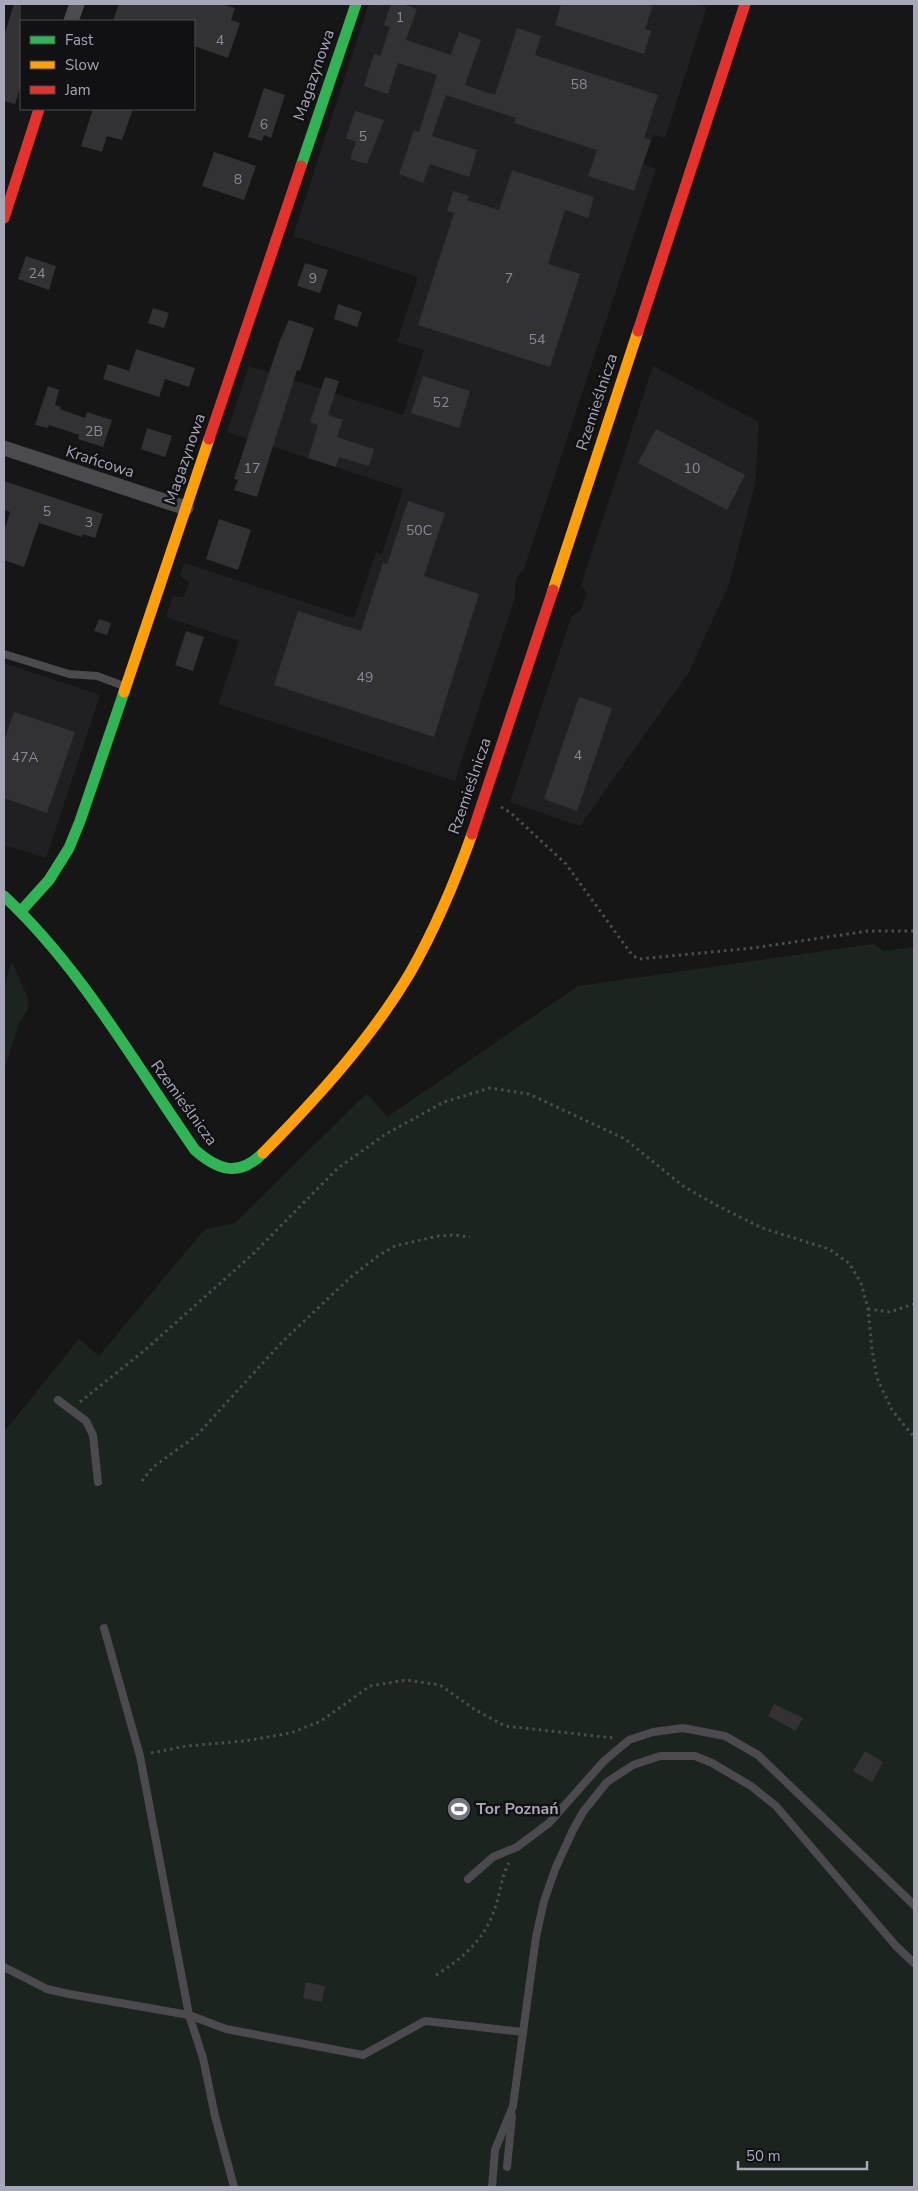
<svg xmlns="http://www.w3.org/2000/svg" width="918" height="2191" font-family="'Nunito Sans',sans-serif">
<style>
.built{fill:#202022}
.green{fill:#1c241f}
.building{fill:#323234}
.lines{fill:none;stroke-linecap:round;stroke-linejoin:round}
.path{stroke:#4c4c51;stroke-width:3;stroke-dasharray:2.5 4;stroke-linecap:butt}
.lane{stroke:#4a4a4f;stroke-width:8}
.street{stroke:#4a4a4f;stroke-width:15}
.fast{stroke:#30b455;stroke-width:11}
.slow{stroke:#ff9f0a;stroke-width:11}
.jam{stroke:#e5322d;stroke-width:11}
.labels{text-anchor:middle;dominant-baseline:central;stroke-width:5;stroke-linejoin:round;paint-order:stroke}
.number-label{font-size:14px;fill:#898a97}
.street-label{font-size:16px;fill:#a6a8b8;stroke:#111012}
.poi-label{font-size:16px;font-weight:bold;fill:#a6a8b8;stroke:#111012;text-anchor:start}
</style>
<rect width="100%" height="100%" fill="#161616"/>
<g class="built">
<polygon points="369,4 697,4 707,7 665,138 653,135 643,164 656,169 524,569 518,575 515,588 515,597 455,781 218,704 239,641 166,617 173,596 184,597 189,582 180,576 184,563 354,618 376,552 382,554 403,489 227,432 249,366 403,415 424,350 397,342 418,277 293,236"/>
<polygon points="653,366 759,422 755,484 729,584 689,672 580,826 510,802 571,617 580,611 587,593 581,585"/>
<polygon points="4,663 100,695 46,858 4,845"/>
</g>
<g class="green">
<polygon points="873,944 884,951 914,947 914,2187 4,2187 4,1432 79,1339 99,1356 199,1236 207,1229 235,1223 367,1093 387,1117 578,986"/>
<polygon points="12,962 28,998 28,1009 19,1024 4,1069 4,987"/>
</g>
<g class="building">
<polygon points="14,4 21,4 21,85 15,104 4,101 4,36"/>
<polygon points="119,4 221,4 235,8 231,20 240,23 228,58 194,46 194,21 113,21"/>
<polygon points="391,4 402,4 417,9 406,40 451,55 459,32 481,40 465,85 495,95 517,28 541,36 535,55 658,95 644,138 651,140 634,191 588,176 597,150 514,123 516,118 446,95 432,136 477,150 469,177 430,164 423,183 399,174 414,130 419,132 437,75 398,63 388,94 364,86 374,54 380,56 390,27 384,25"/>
<polygon points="561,4 645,4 653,6 645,29 651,31 644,54 555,25"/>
<polygon points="264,88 285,95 271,138 264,135 262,141 248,137"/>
<polygon points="93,109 133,109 122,140 107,136 102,152 81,146"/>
<polygon points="355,111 384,120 367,164 350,159 356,142 346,138"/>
<polygon points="214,152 256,166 244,200 202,186"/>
<polygon points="512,170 594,197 588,218 565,210 548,264 580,274 550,367 418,325 454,213 447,211 453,191 469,196 467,200 499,210"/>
<polygon points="26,256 56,266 49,290 18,279"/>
<polygon points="305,263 328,270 320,293 297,286"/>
<polygon points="338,304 362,312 357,327 334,319"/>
<polygon points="153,308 169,313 164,328 148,323"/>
<polygon points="289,320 314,328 300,371 297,370 257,497 234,490 238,480 234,479 280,340"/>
<polygon points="136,349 195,368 189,387 165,379 159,397 103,379 108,364 129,371"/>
<polygon points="423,376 470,391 459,428 411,413"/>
<polygon points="325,377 339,381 328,415 343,420 337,437 374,449 369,466 339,457 336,467 308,458 318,425 310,422"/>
<polygon points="48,386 59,390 55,405 61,407 60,409 85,418 87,412 112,420 103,447 78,439 79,435 49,425 48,428 35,425"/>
<polygon points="147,428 172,436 165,457 141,449"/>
<polygon points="656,429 745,475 727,510 638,463"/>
<polygon points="4,481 103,514 95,538 83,534 82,537 39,523 24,567 4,560 4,531 10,512 4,510"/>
<polygon points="408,501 445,513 424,576 479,594 434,737 274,685 298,611 361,631 383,563 387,564"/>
<polygon points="219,519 251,530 238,570 206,559"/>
<polygon points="99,619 111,623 107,635 94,631"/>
<polygon points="186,631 204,637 193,671 175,665"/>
<polygon points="579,697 612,708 577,811 544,799"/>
<polygon points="14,712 75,732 47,813 4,798 4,742"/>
<polygon points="774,1704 803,1718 796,1731 768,1716"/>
<polygon points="865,1751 883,1762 872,1782 853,1771"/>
<polygon points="306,1982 325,1986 322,2002 303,1998"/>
</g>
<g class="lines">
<g class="path">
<polyline points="501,807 511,813 566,864 632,955 639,959 753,948 868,931 914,931"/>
<polyline points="868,1309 890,1312 914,1304"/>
<polyline points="80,1402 145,1350 253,1254 338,1168 386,1134 444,1102 490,1088 529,1094 625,1139 683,1186 718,1206 762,1228 829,1249 849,1263 861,1283 868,1309 872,1350 877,1378 892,1410 914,1437"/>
<polyline points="142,1481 153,1467 196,1436 283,1341 351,1277 378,1256 395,1246 438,1236 454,1235 470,1237"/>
<polyline points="151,1753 186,1746 244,1741 291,1733 321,1721 370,1686 406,1680 440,1685 474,1709 505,1726 614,1738"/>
<path d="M436,1975c26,-16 48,-35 58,-64 6,-16 7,-34 15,-48"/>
</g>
<g class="lane">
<polyline points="4,654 69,674 97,676 124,686"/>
<polyline points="58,1400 86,1421 93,1435 98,1482"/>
<polyline points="104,1628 140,1756 189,2015 203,2058 215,2116 234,2187"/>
<polyline points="468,1879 493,1857 517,1847 549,1823 604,1761 629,1740 653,1732 683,1728 725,1736 758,1755 914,1905"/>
<polyline points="4,1967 47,1989 69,1994 189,2015 226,2029 363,2055 425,2021 523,2032"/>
<polyline points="507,2167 512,2116"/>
<polyline points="492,2187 495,2150 513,2106 536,1937 544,1901 556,1867 573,1830 583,1812 607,1782 633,1765 660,1756 695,1756 712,1763 751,1786 776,1806 896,1946 914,1963"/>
</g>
<g class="street">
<polyline points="71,21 77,4"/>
<polyline points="4,448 186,508"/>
</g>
<g class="fast">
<polyline points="301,166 356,4"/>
<path d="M4,896c78,73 130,167 191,254 24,21 44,27 68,3"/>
<polyline points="21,911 49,880 69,848 80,821 124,692"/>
</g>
<g class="slow">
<polyline points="553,590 638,331"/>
<polyline points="124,692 209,439"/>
<path d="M263,1153c54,-55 107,-113 147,-180 25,-44 45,-91 62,-139"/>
</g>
<g class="jam">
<polyline points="4,218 39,109"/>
<polyline points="638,331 745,4"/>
<polyline points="209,439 301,166"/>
<polyline points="472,834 553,590"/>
</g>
</g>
<defs>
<g id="stadium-disc" transform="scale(1.25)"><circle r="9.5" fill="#74757f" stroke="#111012"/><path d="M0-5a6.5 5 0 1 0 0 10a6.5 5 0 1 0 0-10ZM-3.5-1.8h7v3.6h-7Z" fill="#fff"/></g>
</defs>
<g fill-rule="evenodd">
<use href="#stadium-disc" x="459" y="1809"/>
</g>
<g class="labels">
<g class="number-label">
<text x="400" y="17">1</text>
<text x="220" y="40">4</text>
<text x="579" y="84">58</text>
<text x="264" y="124">6</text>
<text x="363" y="136">5</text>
<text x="238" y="179">8</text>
<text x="37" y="273">24</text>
<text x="313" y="278">9</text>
<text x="509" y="278">7</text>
<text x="537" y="339">54</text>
<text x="441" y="402">52</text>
<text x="94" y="431">2B</text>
<text x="252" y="468">17</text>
<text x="692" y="468">10</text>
<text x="47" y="511">5</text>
<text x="89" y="522">3</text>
<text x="419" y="530">50C</text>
<text x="365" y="677">49</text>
<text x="578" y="755">4</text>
<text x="25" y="757">47A</text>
</g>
<g class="street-label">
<text transform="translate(314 75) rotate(-71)">Magazynowa</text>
<text transform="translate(597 402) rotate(-72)">Rzemieślnicza</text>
<text transform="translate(185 459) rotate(-71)">Magazynowa</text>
<text transform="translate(100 462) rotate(18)">Krańcowa</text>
<text transform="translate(470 786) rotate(-71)">Rzemieślnicza</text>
<text transform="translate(184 1103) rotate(54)">Rzemieślnicza</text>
</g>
<g class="poi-label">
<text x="476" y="1809">Tor Poznań</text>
</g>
</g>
<rect width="918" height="2191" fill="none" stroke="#a6a8b8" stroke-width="10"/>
<rect x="20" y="20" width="175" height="90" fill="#111012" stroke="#4d4d54"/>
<rect x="30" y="36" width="25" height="8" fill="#30b455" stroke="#4d4d54"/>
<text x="65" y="45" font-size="15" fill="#a6a8b8">Fast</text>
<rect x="30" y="61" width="25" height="8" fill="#ff9f0a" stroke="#4d4d54"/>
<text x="65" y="70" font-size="15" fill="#a6a8b8">Slow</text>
<rect x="30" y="86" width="25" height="8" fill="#e5322d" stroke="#4d4d54"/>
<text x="65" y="95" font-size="15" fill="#a6a8b8">Jam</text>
<path d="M738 2161v8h129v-8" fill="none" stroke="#a6a8b8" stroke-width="2.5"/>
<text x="746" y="2161" font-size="15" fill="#a6a8b8" stroke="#111012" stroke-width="4" paint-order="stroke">50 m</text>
</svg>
